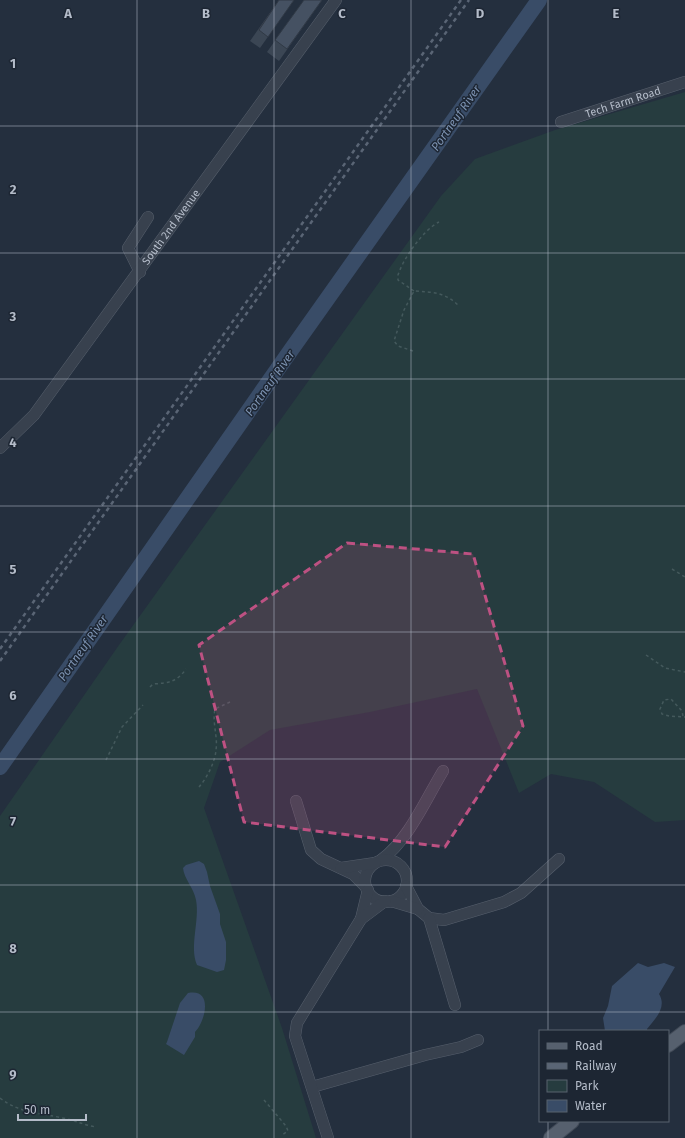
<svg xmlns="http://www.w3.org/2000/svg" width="685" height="1138" font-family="'Fira Sans',sans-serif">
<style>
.green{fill:#263c3f}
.water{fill:#394c67}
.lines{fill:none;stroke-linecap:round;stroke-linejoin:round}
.river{stroke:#394c67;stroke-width:16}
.minor-casing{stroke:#565f6c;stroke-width:12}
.major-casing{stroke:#414a57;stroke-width:16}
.path{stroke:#44595c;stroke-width:1.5;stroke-dasharray:3 3;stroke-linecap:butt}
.minor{stroke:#38414e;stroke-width:11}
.major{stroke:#56606e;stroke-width:14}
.rail{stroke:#5a6575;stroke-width:2.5;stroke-dasharray:4 4;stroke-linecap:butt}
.wall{fill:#3b4654}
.building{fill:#455162;stroke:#303945}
.marked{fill:#bd5182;fill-opacity:0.2;stroke:#bd5182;stroke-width:3;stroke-dasharray:8 5;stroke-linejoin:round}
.grid{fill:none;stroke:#b4bcc9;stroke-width:1;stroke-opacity:0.55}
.labels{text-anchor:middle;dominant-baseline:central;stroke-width:3;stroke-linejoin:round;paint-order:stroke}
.street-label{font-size:11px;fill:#b4bcc9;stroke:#1d2633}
.water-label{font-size:12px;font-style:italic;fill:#7c92b1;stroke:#1d2633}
.grid-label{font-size:13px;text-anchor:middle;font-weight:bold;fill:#b4bcc9;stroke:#1d2633;stroke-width:3;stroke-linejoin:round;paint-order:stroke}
</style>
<rect width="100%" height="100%" fill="#242f3e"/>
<polygon class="green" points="685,92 685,820 655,822 594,782 551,774 519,793 477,689 370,712 270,730 220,762 204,808 282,1028 316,1138 0,1138 0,816 119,645 441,196 475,159 555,130"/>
<g class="water">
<path d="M199,861l5,3 3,8 3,14 10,28v10l6,18v18l-2,10 -7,2 -20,-7c-8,-19 3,-44 -1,-65 -2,-12 -12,-21 -13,-32l3,-3z"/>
<path d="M638,963l10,4 16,-4 11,4 -16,27c8,13 -3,24 -12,35v2h-42l-2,-13 5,-12 4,-20z"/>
<path d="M188,993c26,-5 17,29 7,39v5l-11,18 -18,-11 1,-2 13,-39z"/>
</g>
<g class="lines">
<polyline class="river" points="0,767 291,350 539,0"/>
<g class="minor-casing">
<g id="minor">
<path id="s1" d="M561,122l124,-40"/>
<polyline points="140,272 128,248 148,217"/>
<path id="s2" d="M0,448l34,-33 302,-415"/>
<polyline points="296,801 311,850 321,859 353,874 366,887"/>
<path d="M381,860c27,-19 45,-61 62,-89"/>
<circle cx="386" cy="881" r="21"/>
<polyline points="341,868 375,863"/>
<polyline points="406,886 418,909 429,918 444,920 504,902 521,893 559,859"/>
<polyline points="391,901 418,909"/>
<polyline points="429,918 455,1005"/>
<polyline points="361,919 368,890"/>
<polyline points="312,1087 425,1055 461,1047 478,1040"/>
<polyline points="328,1138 295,1036 297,1023 361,919 385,901"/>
</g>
</g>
<g class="major-casing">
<g id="major">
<polyline points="668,1045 685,1032"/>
<polyline points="551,1138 572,1121"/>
</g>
</g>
<g class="path">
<path d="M414,291l-16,-11v-5c5,-16 25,-45 41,-53"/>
<path d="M413,351l-15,-5 -4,-5 10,-31 10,-19c18,1 31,1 45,15"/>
<polyline points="672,569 685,577"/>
<polyline points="646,655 665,668 685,672"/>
<path d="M150,687l3,-3c15,-1 24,-2 33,-15"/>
<polyline points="683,716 682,711 671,699 664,700 660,709 662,714 669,716 685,717"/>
<polyline points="106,760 122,727 143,705"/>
<path d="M199,787c8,-9 16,-25 17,-37 2,-14 -4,-27 -1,-41l15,-7"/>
<path d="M0,1098c21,16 38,14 62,20 12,2 22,7 34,9"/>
<polyline points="264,1100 286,1126 288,1131 282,1135"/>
</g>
<use href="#minor" class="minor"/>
<use href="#major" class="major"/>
<g class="rail">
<polyline points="0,649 461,0"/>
<polyline points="0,661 469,0"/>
</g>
</g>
<g class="wall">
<polygon points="279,0 294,0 260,48 250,41"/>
<polygon points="304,0 322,0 279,61 267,52"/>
</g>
<g class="building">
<polygon points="279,0 294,0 268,37 259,30"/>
<polygon points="304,0 322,0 287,49 275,40"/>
</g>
<path class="marked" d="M347,543l126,11 50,172 -78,121 -201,-25 -45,-177z"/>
<path class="grid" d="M137,0v1138M274,0v1138M411,0v1138M548,0v1031M0,126h685M0,253h685M0,379h685M0,506h685M0,632h685M0,759h685M0,885h685M0,1012h685M548,1121v17"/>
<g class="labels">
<g class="street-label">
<text stroke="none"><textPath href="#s1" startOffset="65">Tech Farm Road</textPath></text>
<text stroke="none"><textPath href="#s2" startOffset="280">South 2nd Avenue</textPath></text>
</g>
<g class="water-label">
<text transform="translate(456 118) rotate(-55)">Portneuf River</text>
<text transform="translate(270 383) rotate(-55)">Portneuf River</text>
<text transform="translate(83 648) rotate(-55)">Portneuf River</text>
</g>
</g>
<g class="grid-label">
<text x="68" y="18">A</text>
<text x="206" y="18">B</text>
<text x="342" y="18">C</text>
<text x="480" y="18">D</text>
<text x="616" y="18">E</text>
<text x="13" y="68">1</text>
<text x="13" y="194">2</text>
<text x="13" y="321">3</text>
<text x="13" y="447">4</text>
<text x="13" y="574">5</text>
<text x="13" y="700">6</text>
<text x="13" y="826">7</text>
<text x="13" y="953">8</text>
<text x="13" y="1079">9</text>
</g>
<rect x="539" y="1030" width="130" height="92" fill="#1d2633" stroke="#59626f"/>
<rect x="547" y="1043" width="20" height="6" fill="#56606e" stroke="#59626f"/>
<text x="575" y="1050" font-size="12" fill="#b4bcc9">Road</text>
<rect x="547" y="1063" width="20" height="6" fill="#5a6575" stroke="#59626f"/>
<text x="575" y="1070" font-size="12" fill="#b4bcc9">Railway</text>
<rect x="547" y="1080" width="20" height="12" fill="#263c3f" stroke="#59626f"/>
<text x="575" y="1090" font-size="12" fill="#b4bcc9">Park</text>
<rect x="547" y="1100" width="20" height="12" fill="#394c67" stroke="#59626f"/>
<text x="575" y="1110" font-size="12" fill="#b4bcc9">Water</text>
<path d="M18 1114v6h68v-6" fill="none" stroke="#b4bcc9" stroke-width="2"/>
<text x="24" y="1114" font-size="12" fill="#b4bcc9" stroke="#1d2633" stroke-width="3" paint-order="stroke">50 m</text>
</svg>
